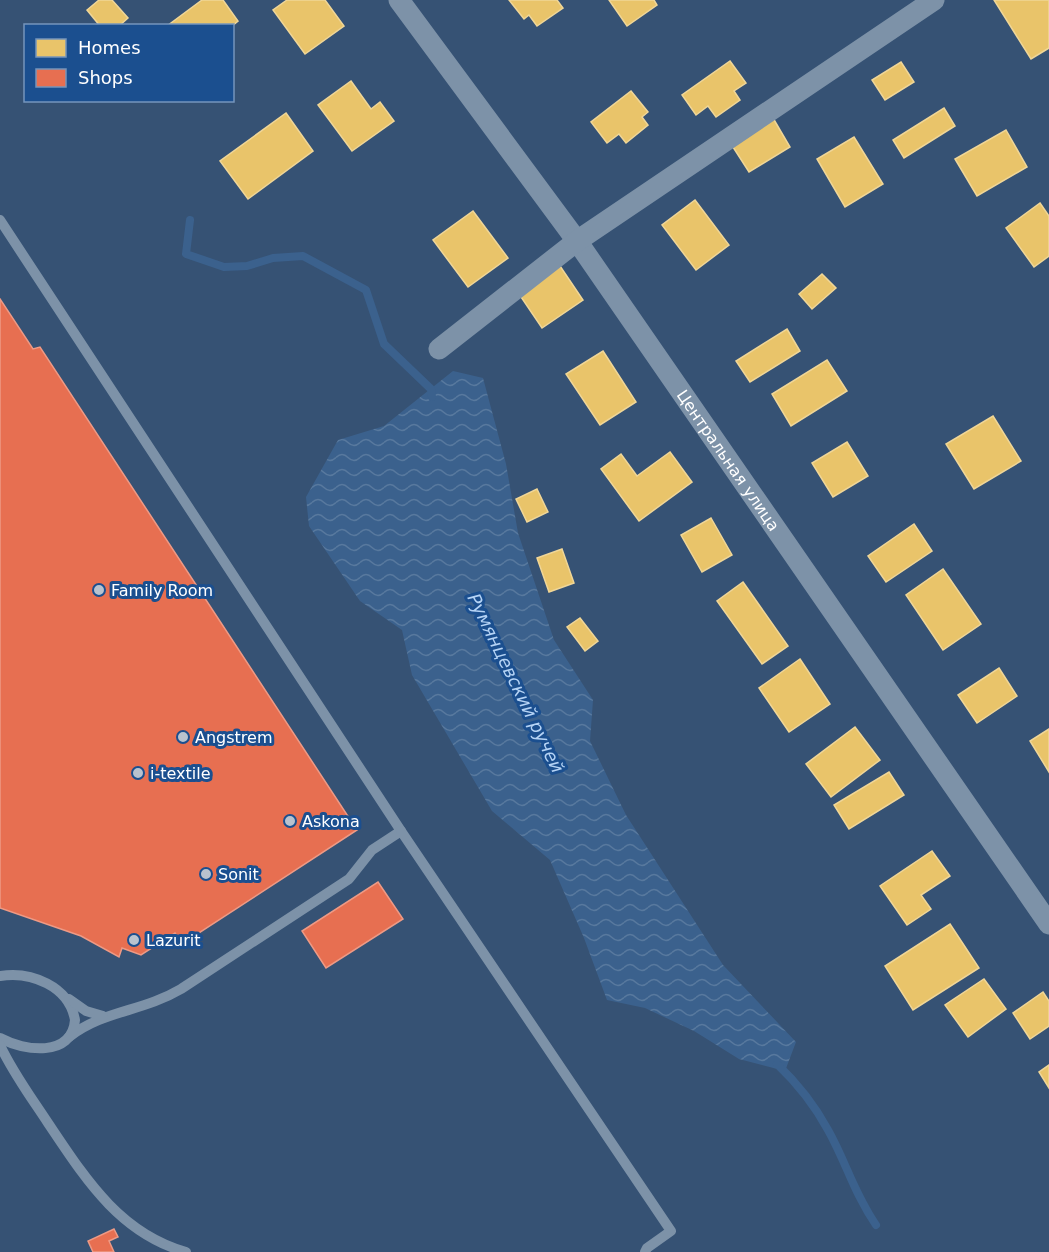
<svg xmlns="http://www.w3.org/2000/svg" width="1049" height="1252" font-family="'DejaVu Sans',sans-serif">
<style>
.water{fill:url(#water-waves)}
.homes{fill:#e9c46a;stroke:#f0d697;stroke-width:1.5}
.shops{fill:#e76f51;stroke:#ee9a85;stroke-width:1.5}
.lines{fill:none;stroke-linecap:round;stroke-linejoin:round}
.stream{stroke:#3b618d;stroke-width:8}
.service{stroke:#7d92a8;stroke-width:10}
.minor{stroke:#7d92a8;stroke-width:21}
.poi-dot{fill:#b9c2ce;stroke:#1b4f8f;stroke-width:2}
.labels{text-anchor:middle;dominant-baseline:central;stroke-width:6;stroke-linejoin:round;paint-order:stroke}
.street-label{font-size:16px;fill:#fff;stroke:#1b4f8f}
.poi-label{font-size:16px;fill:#fff;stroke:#1b4f8f;text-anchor:start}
.water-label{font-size:18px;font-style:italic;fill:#b5d3f5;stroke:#1b4f8f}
</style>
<defs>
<pattern id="water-waves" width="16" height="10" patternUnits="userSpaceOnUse" patternTransform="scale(1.5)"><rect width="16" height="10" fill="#3b618d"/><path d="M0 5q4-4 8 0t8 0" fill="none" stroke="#58799e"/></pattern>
</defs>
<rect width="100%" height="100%" fill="#365274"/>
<polygon class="water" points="453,371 483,378 506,464 518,533 554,640 593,700 590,741 626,815 723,965 796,1042 785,1071 739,1059 694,1031 645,1008 607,1000 584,938 550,860 492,811 412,675 402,630 360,601 309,526 306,497 338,440 384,426"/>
<g class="homes">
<polygon points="99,0 112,0 128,18 119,26 100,26 87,10"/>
<polygon points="202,0 223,0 238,21 232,26 167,26"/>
<polygon points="287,0 325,0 344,26 305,54 273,10"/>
<polygon points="509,0 557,0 563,8 537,26 529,15 524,19"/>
<polygon points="609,0 654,0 657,5 627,26"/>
<polygon points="994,0 1049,0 1049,48 1031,59"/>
<polygon points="730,61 746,83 734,91 740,100 716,117 708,106 696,115 682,95"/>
<polygon points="901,62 914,82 885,100 872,80"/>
<polygon points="351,81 371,109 380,102 394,121 352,151 318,105"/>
<polygon points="631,91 648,112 642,117 648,125 626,143 619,134 607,143 591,122"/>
<polygon points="944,108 955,126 904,158 893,140"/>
<polygon points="286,113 313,151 248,199 220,161"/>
<polygon points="773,118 790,147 749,172 731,144"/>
<polygon points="1006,130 1027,167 977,196 955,159"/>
<polygon points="854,137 883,184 845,207 817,159"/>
<polygon points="695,200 729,245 696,270 662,225"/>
<polygon points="1040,203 1049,216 1049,256 1034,267 1006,228"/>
<polygon points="473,211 508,258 468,287 433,240"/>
<polygon points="560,266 583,300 542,328 519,294"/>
<polygon points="822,274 836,288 812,309 799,294"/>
<polygon points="787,329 800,351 750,382 736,361"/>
<polygon points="603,351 636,402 600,425 566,374"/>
<polygon points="827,360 847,391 791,426 772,394"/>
<polygon points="993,416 1021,461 974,489 946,444"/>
<polygon points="847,442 868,476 833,497 812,463"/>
<polygon points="670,452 692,482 639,521 601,469 621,454 637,476"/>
<polygon points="537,489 548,512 527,522 516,499"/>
<polygon points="711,518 732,555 702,572 681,535"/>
<polygon points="914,524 932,551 886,582 868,556"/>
<polygon points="562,549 574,583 549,592 537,558"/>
<polygon points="943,569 981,624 943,650 906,595"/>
<polygon points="743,582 788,646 762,664 717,601"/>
<polygon points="580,618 598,641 585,651 567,627"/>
<polygon points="800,659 830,704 789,732 759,688"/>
<polygon points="999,668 1017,696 977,723 958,695"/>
<polygon points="855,727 880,760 831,797 806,764"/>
<polygon points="1049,729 1049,772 1030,741"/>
<polygon points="889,772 904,795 849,829 834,805"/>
<polygon points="932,851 950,876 921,895 931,909 907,925 880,886"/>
<polygon points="950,924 979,968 913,1010 885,966"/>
<polygon points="984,979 1006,1009 968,1037 945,1005"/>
<polygon points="1043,992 1049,1001 1049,1026 1030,1039 1013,1013"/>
<polygon points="1049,1065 1049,1088 1039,1072"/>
</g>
<g class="shops">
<polygon points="0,299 33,349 40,347 357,830 182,944 175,933 141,955 122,948 119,957 81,936 0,908"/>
<polygon points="378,882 403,919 326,968 302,931"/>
<polygon points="114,1229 118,1237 109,1241 114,1252 93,1252 88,1241"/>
</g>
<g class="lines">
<g class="stream">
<polyline points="190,220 186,254 224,267 247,266 273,258 303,256 366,290 384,344 431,389 432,397"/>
<path d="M777,1064c19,18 38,42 51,66 18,32 26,63 48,95"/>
</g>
<g class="service">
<path d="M0,220l401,611 -29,19 -23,29 -168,110c-39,23 -77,21 -112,48"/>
<polyline points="401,831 671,1231 647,1248 645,1252"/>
<path d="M0,976c31,-5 69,10 75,44 -3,38 -51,31 -75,18"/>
<polyline points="69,999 86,1011 103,1016"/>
<path d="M0,1045c13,28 31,52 48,78 37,55 71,110 138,129"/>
</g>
<g class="minor">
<path id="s1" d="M399,0l178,241 472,683"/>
<polyline points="439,349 577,241 934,0"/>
</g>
</g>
<g class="poi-dot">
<circle cx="99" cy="590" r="6"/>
<circle cx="183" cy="737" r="6"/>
<circle cx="138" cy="773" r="6"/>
<circle cx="290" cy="821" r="6"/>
<circle cx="206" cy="874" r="6"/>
<circle cx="134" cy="940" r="6"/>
</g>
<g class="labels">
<g class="street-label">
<text stroke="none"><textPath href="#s1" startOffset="566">Центральная улица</textPath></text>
</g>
<g class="poi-label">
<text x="111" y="590">Family Room</text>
<text x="195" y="737">Angstrem</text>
<text x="150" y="773">i-textile</text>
<text x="302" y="821">Askona</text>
<text x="218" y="874">Sonit</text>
<text x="146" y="940">Lazurit</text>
</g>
<g class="water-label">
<text transform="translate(516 683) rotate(64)">Румянцевский ручей</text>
</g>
</g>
<rect x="24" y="24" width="210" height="78" fill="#1b4f8f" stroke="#7695bc" stroke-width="1.5"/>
<rect x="36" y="39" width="30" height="18" fill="#e9c46a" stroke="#7695bc" stroke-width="1.5"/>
<text x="78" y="54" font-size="18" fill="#ffffff">Homes</text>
<rect x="36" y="69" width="30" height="18" fill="#e76f51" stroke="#7695bc" stroke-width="1.5"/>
<text x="78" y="84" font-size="18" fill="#ffffff">Shops</text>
</svg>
